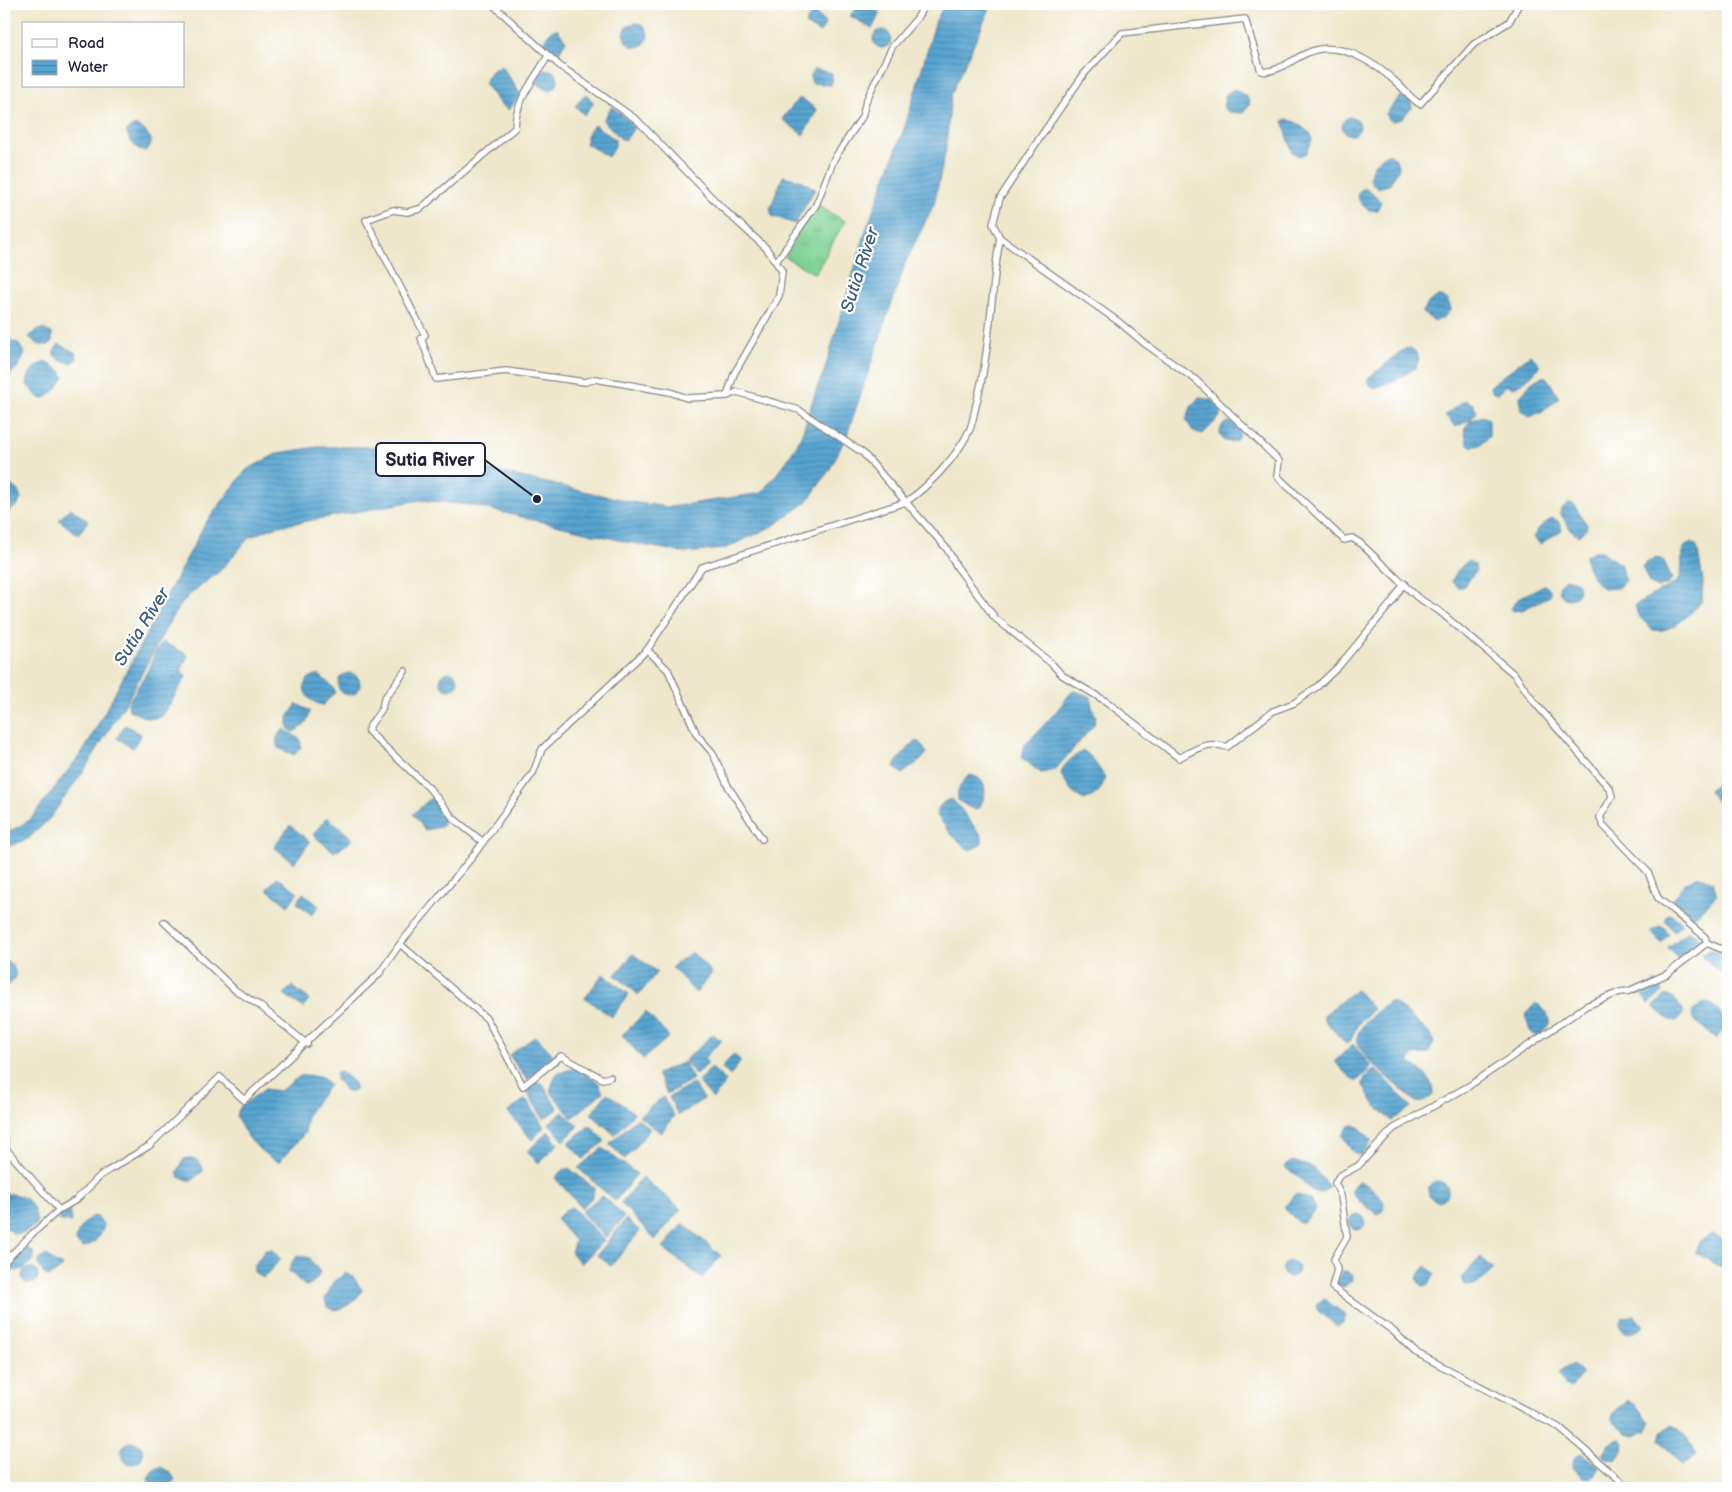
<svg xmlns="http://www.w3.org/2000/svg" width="1732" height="1492" font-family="'Balsamiq Sans',sans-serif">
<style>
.park{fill:url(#park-tufts);stroke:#507a68}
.water{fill:url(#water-rules);stroke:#3d6486}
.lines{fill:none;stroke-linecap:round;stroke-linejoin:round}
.minor-casing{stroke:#888483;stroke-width:8}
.minor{stroke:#fff;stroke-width:5.5}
.labels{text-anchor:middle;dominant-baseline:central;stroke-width:4.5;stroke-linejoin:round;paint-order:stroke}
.water-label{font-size:18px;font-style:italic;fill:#3a5d7e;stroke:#fff}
.leader{fill:none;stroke:#22223b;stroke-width:2}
.callout-dot{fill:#22223b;stroke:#fff;stroke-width:2}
.callout{fill:#fff;stroke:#22223b;stroke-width:2}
.callout-label{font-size:18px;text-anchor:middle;font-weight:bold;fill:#22223b}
</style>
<defs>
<pattern id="park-tufts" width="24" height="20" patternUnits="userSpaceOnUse" patternTransform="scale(1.25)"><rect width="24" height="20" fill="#7ed294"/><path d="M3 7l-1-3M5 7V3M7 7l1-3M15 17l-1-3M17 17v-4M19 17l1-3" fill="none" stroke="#6db480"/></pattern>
<pattern id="water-rules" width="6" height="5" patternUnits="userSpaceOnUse" patternTransform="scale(1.25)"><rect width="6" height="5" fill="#58a5d1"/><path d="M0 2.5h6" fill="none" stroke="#4886ab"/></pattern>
</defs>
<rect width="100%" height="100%" fill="#fff"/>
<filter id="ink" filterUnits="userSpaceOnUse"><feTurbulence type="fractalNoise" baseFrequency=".02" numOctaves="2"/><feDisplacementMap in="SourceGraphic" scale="10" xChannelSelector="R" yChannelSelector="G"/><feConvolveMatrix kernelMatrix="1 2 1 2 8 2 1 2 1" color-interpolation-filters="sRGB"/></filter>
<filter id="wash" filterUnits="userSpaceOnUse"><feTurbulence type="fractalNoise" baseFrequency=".0096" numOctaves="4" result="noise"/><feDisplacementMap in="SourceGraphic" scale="20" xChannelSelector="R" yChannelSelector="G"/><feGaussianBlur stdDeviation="1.12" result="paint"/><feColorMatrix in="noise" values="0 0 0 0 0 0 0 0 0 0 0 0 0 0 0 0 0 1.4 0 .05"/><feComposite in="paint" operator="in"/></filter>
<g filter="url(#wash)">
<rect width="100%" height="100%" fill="#eee7cb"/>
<polygon class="park" points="817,205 845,221 815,274 785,257 802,226"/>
<g class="water">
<polygon points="859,4 868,4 880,13 872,29 850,16"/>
<path d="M945,4h47l-41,90 -5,55 -12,55 -28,57 -59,174 -17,34 -23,33 -34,24 -49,23 -39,4 -58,-11 -156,-37 -51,-5 -145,27 -25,10 -30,34 -32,25 -16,21 -44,82 -43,70 -35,49 -22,21 -24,9v-13l26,-15 56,-73 119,-223 41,-54 32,-17 39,-6h56l58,10 206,46 33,4 91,-14c14,-18 30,-34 39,-55 9,-21 13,-45 24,-66l42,-142 39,-104 31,-106z"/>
<polygon points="813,11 826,23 820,33 805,24"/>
<circle cx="636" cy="35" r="12"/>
<path d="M557,29l9,12 -9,15 -14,-11c2,-7 6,-15 14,-16z"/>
<circle cx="882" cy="39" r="9"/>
<polygon points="499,66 502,66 521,95 508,110 500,104 484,83 490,72"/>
<polygon points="814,69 832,73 831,85 812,83 810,76"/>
<circle cx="548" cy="80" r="10"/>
<polygon points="1234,89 1247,97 1250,104 1243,113 1229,112 1223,107 1226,94"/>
<polygon points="586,94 594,103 584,115 575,106"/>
<path d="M1399,97c8,0 12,2 13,10l-10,12 -10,2 -5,-3 -1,-4z"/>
<polygon points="798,99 803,99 817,110 803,135 782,119"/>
<polygon points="612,106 635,126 626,140 621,139 603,120"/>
<circle cx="1351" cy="126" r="9"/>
<polygon points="1287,119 1297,123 1311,134 1312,140 1306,153 1299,156 1292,152 1283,121"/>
<path d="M135,125l9,5 7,9v6l-5,6c-10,0 -17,-11 -20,-20z"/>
<polygon points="594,125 615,139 615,146 608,157 585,143 588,133"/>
<path d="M1389,154l7,5 3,9 -10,17 -12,3c-16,-11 0,-32 12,-34z"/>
<polygon points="783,176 803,181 815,189 795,224 772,216 770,209"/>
<path d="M1366,188l7,5 8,9 -4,8c-10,3 -17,-6 -20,-15l4,-5z"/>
<path d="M1437,297c8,-1 13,5 14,13l-9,9 -7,2 -13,-8 7,-11z"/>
<polygon points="42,329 52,333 52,340 49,345 39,345 29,337 35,331"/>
<polygon points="11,341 18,343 25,354 19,366 4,380 4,348"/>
<polygon points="59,344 76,353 77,358 73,363 61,361 54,355 54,351"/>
<polygon points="1410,348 1417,353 1419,359 1416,367 1400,378 1375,388 1370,385 1368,378 1405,349"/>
<path d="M1530,355l9,8c1,9 -18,20 -26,25l-6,-3 -9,9 -5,-1 -3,-5 1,-3z"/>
<path d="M46,362l15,9 3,6c-7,10 -11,20 -24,22l-13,-14c1,-12 6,-20 19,-23z"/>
<polygon points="1544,376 1548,379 1559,398 1543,411 1530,417 1522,411 1520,397 1532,382"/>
<polygon points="1199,397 1214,401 1223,410 1219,418 1203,434 1193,431 1186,420 1191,407"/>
<polygon points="1465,400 1473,404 1477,412 1471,419 1456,427 1445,415"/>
<polygon points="1482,416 1489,419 1489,437 1480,445 1472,447 1468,444 1464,429 1470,421"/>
<circle cx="1230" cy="432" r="10"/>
<path d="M4,483c9,3 15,6 17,16l-4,7 -7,4 -6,-3z"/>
<polygon points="1569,503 1573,504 1587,525 1586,530 1578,536 1571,530 1560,513 1561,509"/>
<polygon points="70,508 88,521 78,535 59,520"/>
<polygon points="1552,518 1558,521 1562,530 1540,544 1533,537 1539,528"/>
<path d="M1692,542l5,4 6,35 -1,20c-12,13 -30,33 -50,29l-14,-15 -3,-9 6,-5 36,-19c11,-17 -4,-32 15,-40z"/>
<path d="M1594,551h8l19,14 4,16 -7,7 -14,1c-10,-8 -18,-19 -19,-33z"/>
<polygon points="1656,557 1664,561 1672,579 1668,584 1657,588 1649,583 1642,566"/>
<path d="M1469,561l6,4 1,6 -13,16h-6l-5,-5c2,-8 9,-17 17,-21z"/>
<circle cx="1569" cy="589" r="10"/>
<polygon points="1544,585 1550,589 1550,596 1522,610 1513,611 1511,608 1519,598"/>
<path d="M163,642l25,13 -7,15 5,7 -22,37c-12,10 -23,1 -35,-4l-1,-7 22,-36 5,-15z"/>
<circle cx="449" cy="681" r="9"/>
<circle cx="349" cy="684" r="11"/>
<path d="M318,674l15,13 2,5 -12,13c-19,-3 -28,-25 -5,-31z"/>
<polygon points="1073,690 1091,697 1092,708 1096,716 1094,725 1055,770 1041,773 1022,758 1025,745 1055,713"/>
<path d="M297,704l13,7c-2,11 -6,16 -17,21l-5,-4v-11z"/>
<polygon points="125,725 141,734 133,748 117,738"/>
<path d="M284,729l16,10 1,8 -7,8 -16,-7c-3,-9 -1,-13 6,-19z"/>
<polygon points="915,741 919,742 927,753 921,760 902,774 894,767 897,761"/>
<path d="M1084,751l7,6 14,20c-3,13 -8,19 -21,23l-11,-7 -12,-18c1,-11 14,-20 23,-24z"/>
<path d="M969,775c20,2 19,23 8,34l-7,-1 -12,-8c-2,-10 4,-18 11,-25z"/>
<polygon points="1725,777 1728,777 1728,816 1709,792 1710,789"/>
<polygon points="433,796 447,815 441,827 425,830 413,814"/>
<path d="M951,799c8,6 12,13 18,21 9,12 25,23 0,30l-17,-15 -14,-18 -2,-5c4,-7 7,-11 15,-13z"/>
<polygon points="327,817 352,838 349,843 334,852 313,835"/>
<polygon points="290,825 310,842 294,863 274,847"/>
<polygon points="1699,876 1713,882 1717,895 1698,914 1688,919 1674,908 1673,900 1685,883"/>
<polygon points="277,877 298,892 288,906 267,889"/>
<polygon points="303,893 319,906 312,915 297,903"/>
<polygon points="1668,914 1673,915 1682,924 1674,932 1665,920"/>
<polygon points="1660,926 1664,927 1669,935 1661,943 1651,932"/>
<polygon points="1689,931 1701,938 1702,941 1680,961 1667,948"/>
<polygon points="1710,950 1728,956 1728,968 1724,972 1717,971 1703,957 1703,953"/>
<polygon points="692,952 712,973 696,993 672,967"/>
<polygon points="633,954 657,972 639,995 615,975"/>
<path d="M4,959c10,4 17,18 5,26l-5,-6z"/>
<polygon points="603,974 629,994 612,1017 585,998"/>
<polygon points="1655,982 1659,983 1663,992 1649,1004 1638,991"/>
<polygon points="292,986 309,999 303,1008 284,994"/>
<polygon points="1356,989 1373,1009 1358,1024 1351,1040 1346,1044 1324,1020 1324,1015"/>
<polygon points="1666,995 1672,998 1683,1009 1683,1014 1677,1021 1670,1020 1653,1007"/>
<path d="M1389,1002h5l34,30 6,9 -5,12 -15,2 -4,5v2c11,8 24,17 23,33 -6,5 -12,11 -20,5 -12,-12 -60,-47 -56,-63 4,-15 21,-26 32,-35z"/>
<polygon points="1703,1003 1712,1004 1728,1023 1716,1039 1693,1019 1692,1012"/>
<polygon points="1535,1004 1540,1005 1550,1019 1550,1024 1540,1035 1535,1036 1530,1031 1525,1015"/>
<polygon points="646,1012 669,1037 643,1059 622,1035"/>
<polygon points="713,1034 721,1041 704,1058 708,1064 695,1074 685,1060"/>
<polygon points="536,1036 555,1057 527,1080 509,1055"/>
<polygon points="1353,1044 1372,1067 1356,1082 1341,1069 1335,1061"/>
<polygon points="733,1054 741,1061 730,1076 722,1068"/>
<polygon points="684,1062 693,1079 667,1094 657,1074"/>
<polygon points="577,1067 598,1082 603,1092 572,1118 550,1091 556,1074"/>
<polygon points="712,1068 726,1081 713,1099 698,1081"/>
<path d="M1376,1070l35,37 -19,14 -18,-17 -11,-19c-1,-6 7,-14 13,-15z"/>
<polygon points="340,1071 354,1083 356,1089 353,1092 347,1092 336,1079 336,1074"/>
<path d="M308,1075l15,3 6,7 -22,30 -2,18 -26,29c-18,-7 -37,-29 -43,-47l5,-9 24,-17 15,2 20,-15z"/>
<polygon points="536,1082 542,1083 558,1109 544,1119 526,1091"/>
<polygon points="693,1083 704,1099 678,1115 669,1097"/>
<polygon points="607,1093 634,1113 615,1135 591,1114"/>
<polygon points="663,1097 674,1116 661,1133 639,1116"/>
<polygon points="524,1100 527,1100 544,1127 532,1140 508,1112"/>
<polygon points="563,1112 578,1126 564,1141 549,1123"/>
<polygon points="637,1118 650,1129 625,1159 609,1144"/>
<polygon points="590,1125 605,1141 583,1159 568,1143"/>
<polygon points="1354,1125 1360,1128 1372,1141 1361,1156 1353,1152 1342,1135 1349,1126"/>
<polygon points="548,1131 558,1144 539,1163 527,1152"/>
<polygon points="602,1148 637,1174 615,1201 578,1168"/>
<path d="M188,1158c9,0 14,4 15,13l-12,10 -12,-4 -2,-4 7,-14z"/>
<polygon points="1293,1161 1314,1168 1329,1187 1322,1193 1313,1192 1297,1175 1285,1168 1287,1164"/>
<polygon points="569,1168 594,1188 593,1197 582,1208 555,1178 560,1172"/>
<polygon points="642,1177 681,1209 655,1240 621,1203"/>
<circle cx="1438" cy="1191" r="10"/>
<path d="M1358,1181c12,2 42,30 18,33 -9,-9 -21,-12 -25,-25z"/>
<path d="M6,1194c18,-2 33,13 30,31l-11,7 -11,2 -10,-9v-30z"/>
<polygon points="1296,1194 1311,1200 1316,1209 1303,1223 1299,1223 1285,1209 1285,1206"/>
<polygon points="601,1196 611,1203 624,1217 610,1234 605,1237 581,1212"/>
<polygon points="572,1207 604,1240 581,1264 571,1252 575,1241 556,1219 567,1209"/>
<polygon points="70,1209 72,1222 59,1221 59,1215"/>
<circle cx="1357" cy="1222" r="8"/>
<path d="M93,1216l4,1 7,8c-2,10 -11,22 -22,22l-6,-5c0,-10 8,-21 17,-26z"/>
<polygon points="626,1219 640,1231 611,1266 597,1255"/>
<polygon points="683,1223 721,1256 702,1278 663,1248"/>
<polygon points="1712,1234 1728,1241 1728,1272 1695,1252 1699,1242"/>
<polygon points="27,1248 33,1252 34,1259 24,1269 14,1271 9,1264 17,1253"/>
<polygon points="265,1250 272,1250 281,1259 263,1278 254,1272 254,1266"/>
<polygon points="47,1255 53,1261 61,1265 62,1268 49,1277 43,1273 38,1264 40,1259"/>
<path d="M299,1255l10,3 11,14c-2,7 -8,13 -15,14l-16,-15 4,-11z"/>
<path d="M1480,1258l12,9v4c-9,9 -15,18 -28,13l-2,-7z"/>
<circle cx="1290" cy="1269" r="8"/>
<polygon points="1426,1266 1435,1274 1429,1285 1423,1286 1418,1282 1417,1277"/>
<circle cx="30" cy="1276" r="8"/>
<polygon points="1342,1271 1349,1272 1353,1276 1352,1280 1344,1287 1336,1284"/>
<path d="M346,1272l8,6 8,12c-5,10 -16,19 -28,20l-7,-3 -2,-8 8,-16z"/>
<polygon points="1324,1299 1346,1315 1343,1323 1337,1326 1318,1311 1316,1304"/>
<path d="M1631,1316h4l8,10c-7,7 -13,9 -22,4l-2,-6 4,-7z"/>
<polygon points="1573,1364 1583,1374 1571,1388 1566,1386 1559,1374 1562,1370"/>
<polygon points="1628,1401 1636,1405 1649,1422 1647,1430 1636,1436 1627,1434 1612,1419 1614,1412"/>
<path d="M1672,1426c10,4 22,18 24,29l-14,11 -22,-26 2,-8z"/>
<polygon points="1616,1439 1621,1439 1624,1443 1623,1451 1616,1460 1605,1458 1602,1455 1608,1445"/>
<circle cx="132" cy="1453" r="11"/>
<polygon points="1581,1453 1599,1466 1597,1473 1589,1479 1581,1477 1572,1468 1574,1458"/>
<polygon points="161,1467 171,1473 175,1480 167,1488 158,1488 150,1484 148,1478 154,1469"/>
</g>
</g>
<g filter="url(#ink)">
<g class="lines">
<g class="minor-casing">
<g id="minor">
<polyline points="492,4 560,66 637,120 720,206 766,248 782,271 779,296 734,374 727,396"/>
<path d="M1519,4l-10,18 -35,22 -54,60c-8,-4 -15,-14 -23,-21 -22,-20 -59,-45 -90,-30 -14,6 -31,21 -46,18l-16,-52 -123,14 -38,41 -41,59 -43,65 -7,26 7,14 119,84 25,21 52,37 83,81 -2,15 67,64 8,-2 8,5 57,54 22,14 76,64 20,28 75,86 2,8 -12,20 3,8 45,47 10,26 47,39 2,6"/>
<path d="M548,56c-13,22 -33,45 -33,72l-95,81 -13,3 -14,-2 -27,10 59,115 -4,3 15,41 70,-8 79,11 11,-3 74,13 17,6 40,-2 10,-4 62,18 64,43 84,96 10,18 38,51 56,45 11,12 45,27 72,56c18,-10 28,-17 48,-11l46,-36 21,-8 24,-17 21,-20 53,-64 12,-19"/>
<polyline points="776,262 816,205 834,159 862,117 866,101 892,47 917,18 925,4"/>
<polyline points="647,650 668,670 697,735 712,752 728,786 762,839"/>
<polyline points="405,671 384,699 382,709 371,724 368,731 429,788 454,819 483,842"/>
<polyline points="164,922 235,990 260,1006 307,1044"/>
<polyline points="400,944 487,1019 523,1086 561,1056 603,1079 610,1077"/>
<polyline points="4,1137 6,1149 59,1210"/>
<path d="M4,1262l28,-28 27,-24 17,-10 25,-25 48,-29 71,-69 24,23 135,-126 21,-30 73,-88 60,-83 9,-24 105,-99 55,-83 204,-65c23,-16 51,-45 63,-71 4,-8 5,-18 7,-26 15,-57 14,-110 24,-167"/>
<polyline points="1629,1488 1558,1427 1415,1352 1393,1331 1332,1287 1337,1270 1334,1259 1347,1237 1341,1196 1335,1183 1339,1176 1358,1166 1393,1129 1469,1086 1586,1006 1620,992 1629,991 1667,974 1707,943 1728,952"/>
</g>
</g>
<use href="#minor" class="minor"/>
</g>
</g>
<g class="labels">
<g class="water-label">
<text transform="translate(860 270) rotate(-72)">Sutia River</text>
<text transform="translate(142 627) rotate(-58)">Sutia River</text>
</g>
</g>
<path class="leader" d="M537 499L485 460"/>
<circle class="callout-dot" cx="537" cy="499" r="5"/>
<rect class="callout" x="376" y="443" width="109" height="33" rx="5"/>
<g class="callout-label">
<text x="430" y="466">Sutia River</text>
</g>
<rect width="1732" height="1492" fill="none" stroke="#fff" stroke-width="20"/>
<rect x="22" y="22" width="162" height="65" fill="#ffffff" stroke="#a7a7b1"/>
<rect x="32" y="39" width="25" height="8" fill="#ffffff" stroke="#a7a7b1"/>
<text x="68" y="48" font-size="15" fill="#22223b">Road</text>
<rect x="32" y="60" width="25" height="15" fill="url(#water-rules)" stroke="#a7a7b1"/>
<text x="68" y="72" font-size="15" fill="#22223b">Water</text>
</svg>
